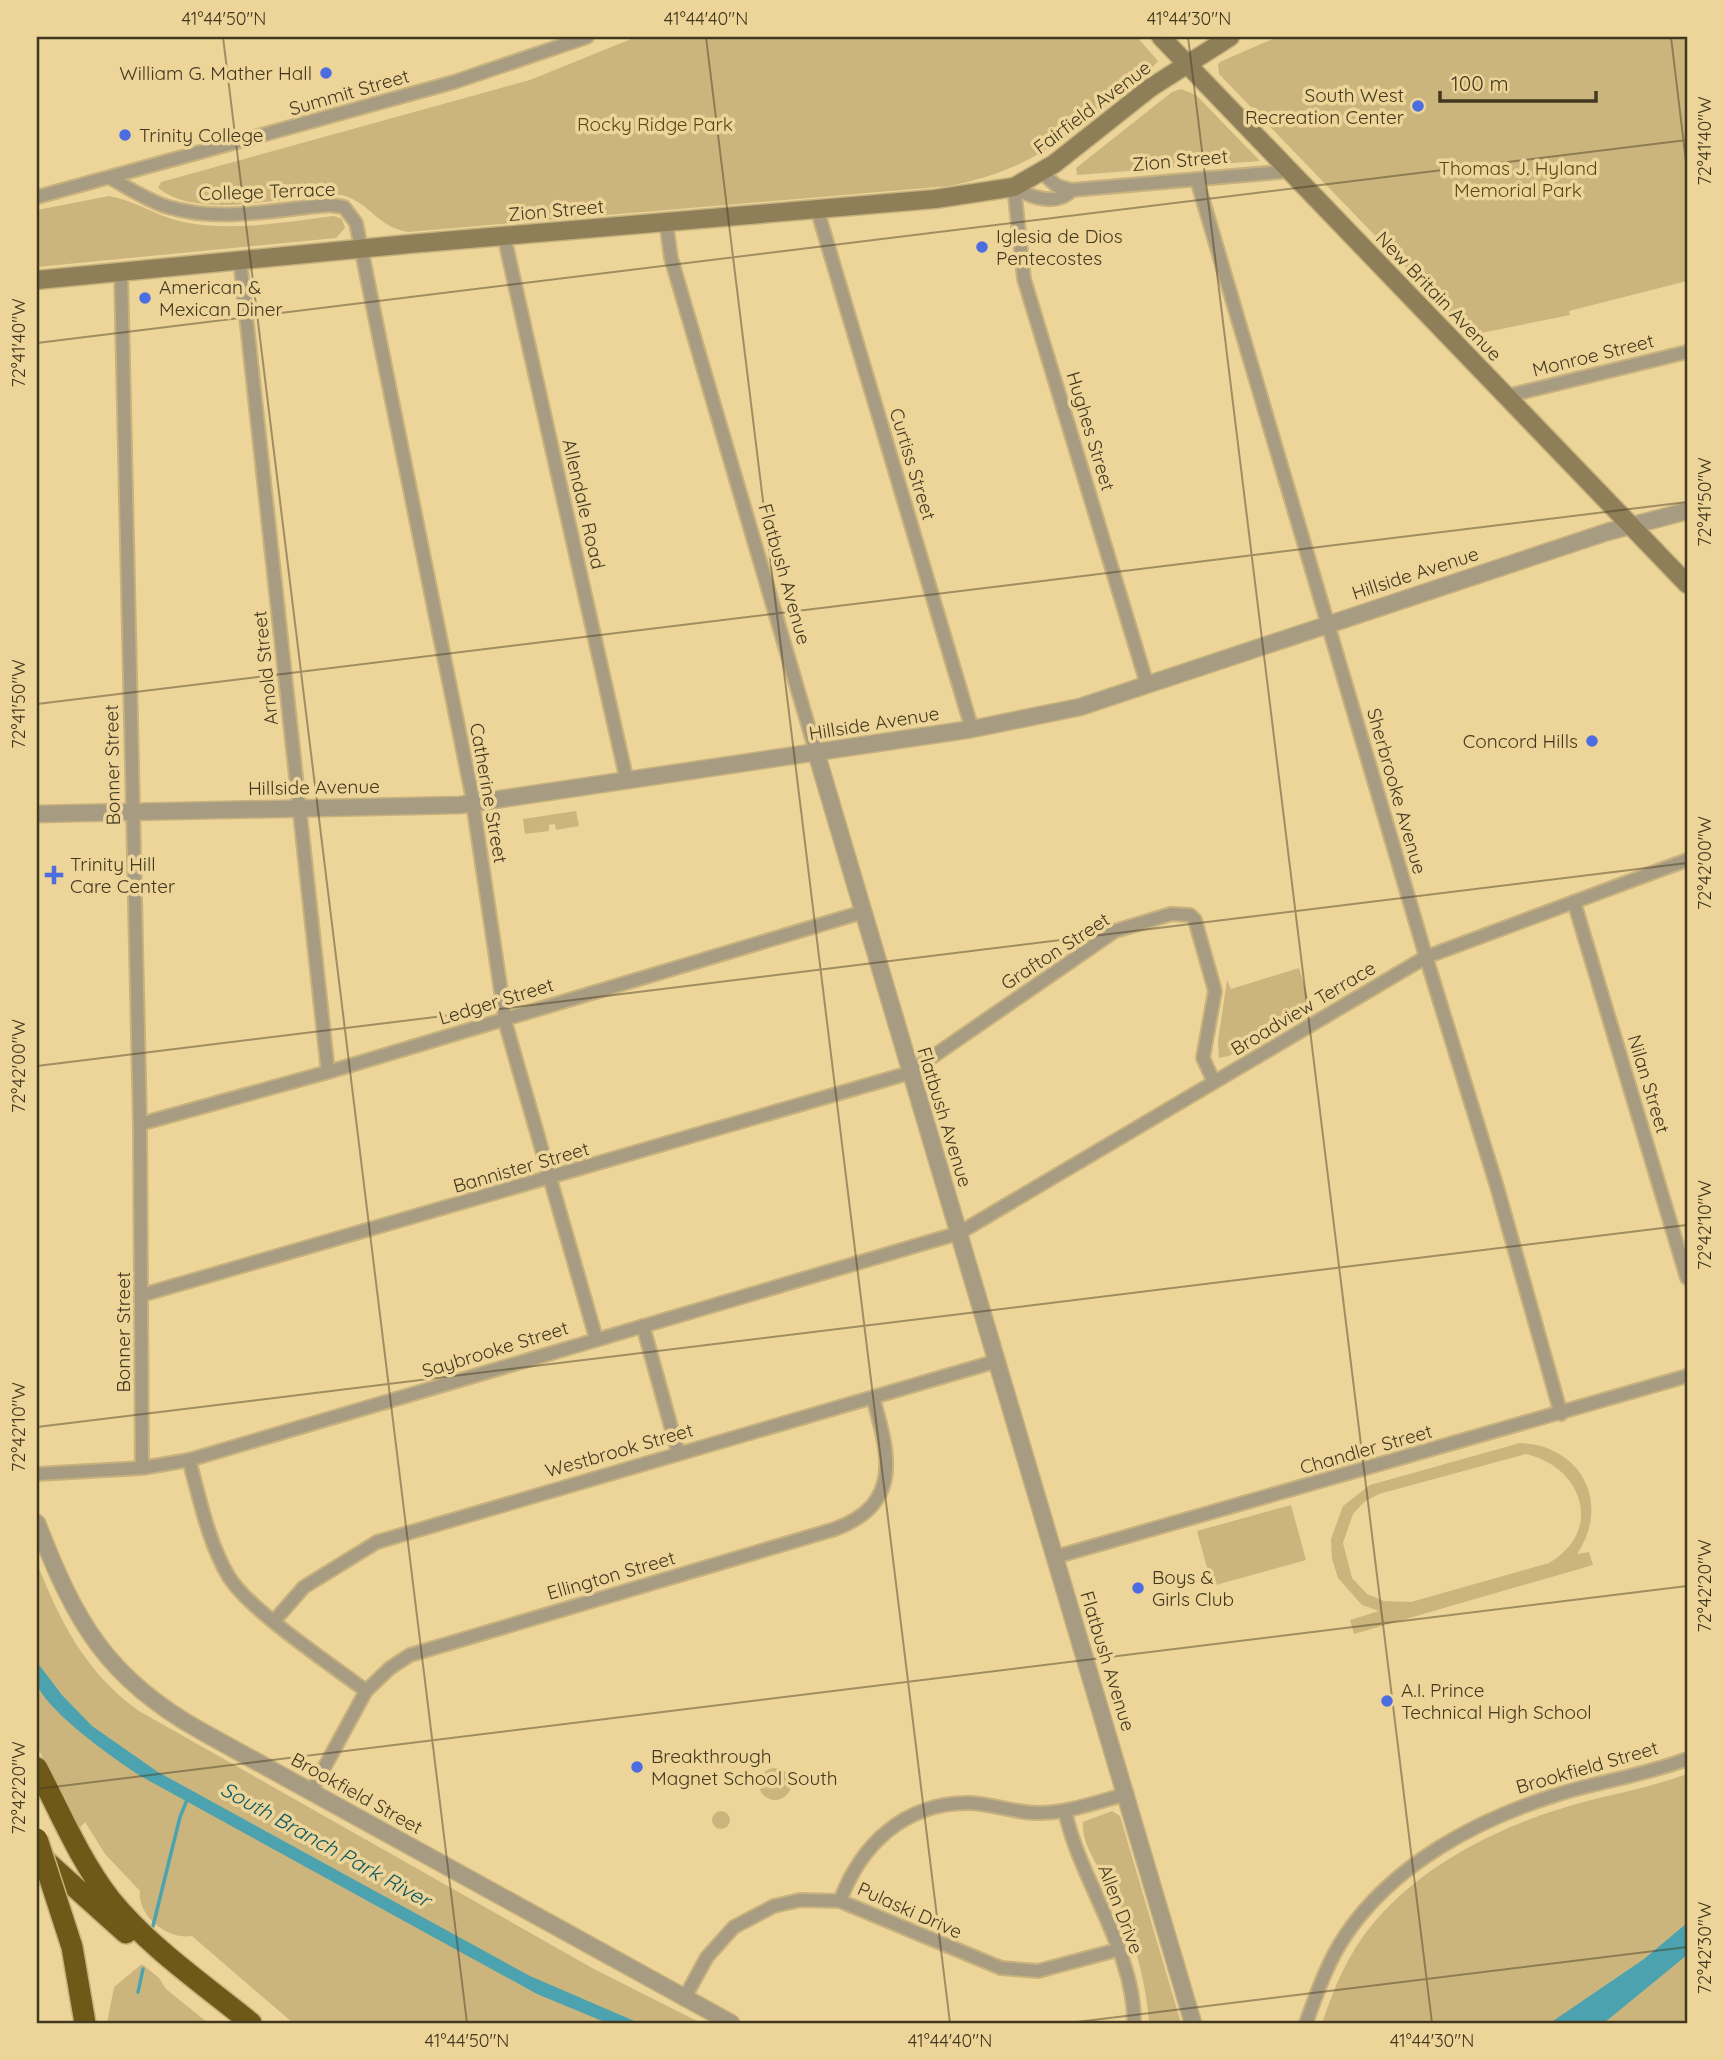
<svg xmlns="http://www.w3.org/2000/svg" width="1724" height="2060" font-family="Quicksand,sans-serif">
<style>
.green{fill:#ccb57d;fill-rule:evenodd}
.water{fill:#4ca3af}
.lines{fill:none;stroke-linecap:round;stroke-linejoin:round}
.stream{stroke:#4ca3af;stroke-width:3.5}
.minor-casing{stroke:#c7b27e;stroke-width:16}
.tertiary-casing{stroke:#c7b27e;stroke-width:19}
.secondary-casing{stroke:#c7b27e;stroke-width:21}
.motorway-casing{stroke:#c7b27e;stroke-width:24}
.minor{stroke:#a79c82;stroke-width:12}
.tertiary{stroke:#a79c82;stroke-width:16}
.secondary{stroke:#8f7f58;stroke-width:18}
.motorway{stroke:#705818;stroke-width:21}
.motorway-bridge-casing{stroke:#c7b27e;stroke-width:24;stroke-linecap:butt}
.motorway-bridge{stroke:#705818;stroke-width:21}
.ticks{fill:none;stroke:#423820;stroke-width:2;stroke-opacity:0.45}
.poi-dot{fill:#4b6de1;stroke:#edd498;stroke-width:2.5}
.labels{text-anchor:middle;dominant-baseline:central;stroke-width:7;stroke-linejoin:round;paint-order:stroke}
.poi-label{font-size:19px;fill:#423820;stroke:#edd498;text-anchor:start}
.street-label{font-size:19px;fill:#423820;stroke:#edd498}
.park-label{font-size:19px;fill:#594717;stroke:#edd498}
.water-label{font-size:21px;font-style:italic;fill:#0c5862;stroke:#edd498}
.neatline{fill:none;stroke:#423820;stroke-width:2.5}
.ticks-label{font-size:18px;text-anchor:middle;fill:#423820}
</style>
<rect width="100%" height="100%" fill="#edd498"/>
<g class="green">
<path d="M636,37h501l21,24c-11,13 -27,24 -40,35 -53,46 -99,77 -169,90l-541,46c-31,-5 -37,-29 -66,-37 -54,-2 -138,28 -184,-7l3,-6 369,-102z"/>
<polygon points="1277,37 1687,37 1687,281 1569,311 1570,315 1471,335 1219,74 1218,64 1222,61"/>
<polygon points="1181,89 1196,95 1260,161 1077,175 1076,168 1172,92"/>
<path d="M109,196c24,4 46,19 70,25 51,12 104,1 155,-5l8,3 3,9 -9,10 -299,29v-57z"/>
<polygon points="576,811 579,826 556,830 555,824 549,825 549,831 525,834 523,819"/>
<polygon points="1299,968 1311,1008 1229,1056 1219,1058 1218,1041 1227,980 1231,989"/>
<path d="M1520,1443c62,2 91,61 57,111l12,-2 4,13 -239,69 -4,-14 29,-9 -17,-6 -24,-27 -6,-19 -1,-20 12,-33 27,-21zM1526,1454c57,13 78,77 23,109l-138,39 -27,-1 -17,-7 -15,-16 -9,-35 10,-29 11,-12 15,-8z"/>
<polygon points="1291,1505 1306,1560 1212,1586 1197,1531"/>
<path d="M37,1563c23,59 49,110 102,148l455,258 107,54h-408l-101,-87c-24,4 -55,-20 -52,-45l-35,-37 -20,-32 -6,7 -42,-83z"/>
<circle cx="775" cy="1784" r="16"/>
<path d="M1687,1774v249h-365c8,-22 15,-43 27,-64 42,-77 132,-126 214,-151 41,-13 84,-19 124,-34z"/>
<circle cx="721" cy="1820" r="9"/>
<path d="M1112,1811l8,5 61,207h-32c-2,-39 -16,-86 -31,-122 -11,-25 -37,-51 -35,-79z"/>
<polygon points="142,1964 159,1978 166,1989 208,2023 107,2023 114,1987"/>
</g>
<g class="water">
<path d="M37,1662l25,33 30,31 66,46 372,204 109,47h-32l-70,-29 -393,-216c-26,-16 -97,-66 -107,-94 -2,-6 0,-16 0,-22z"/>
<polygon points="1687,1923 1687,1955 1604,2023 1550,2023 1644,1959"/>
</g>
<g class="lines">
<g class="stream">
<polyline points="153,1926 180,1817 187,1800"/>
<polyline points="138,1992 143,1969"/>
</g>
<g class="minor-casing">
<g id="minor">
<polyline points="1041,172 1057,186 1072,190 1291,171"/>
<path d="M110,178c19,10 38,23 58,29 54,16 108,2 162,-2l14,2 12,16 115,567 35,235 90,313"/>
<polyline points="1197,180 1426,957 1497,1187 1561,1414"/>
<polyline points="1014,187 1024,279 1147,684"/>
<path d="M1014,187c15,10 43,20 58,3"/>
<polyline points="37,197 454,82 587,37"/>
<polyline points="817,209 972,729"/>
<polyline points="666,222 671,258 816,752"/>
<polyline points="504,236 627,781"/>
<polyline points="240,260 328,1072"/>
<polyline points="121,272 140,1124 142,1468"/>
<polyline points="1507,396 1687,352"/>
<polyline points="1574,902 1687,1278"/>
<polyline points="140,1124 328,1072 863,912"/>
<polyline points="142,1295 909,1073 1115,931 1171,914 1190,915 1195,920 1215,991 1203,1058 1214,1082"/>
<polyline points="643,1326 678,1452"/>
<path d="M189,1460c11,39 19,82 40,117 20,33 103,88 137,114"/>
<polyline points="37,1474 142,1468 189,1460 959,1233 1426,957 1687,860"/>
<polyline points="1055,1557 1687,1376"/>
<polyline points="275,1620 304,1587 377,1542 997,1361"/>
<path d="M311,1792l55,-101 24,-23 20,-13 425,-126c68,-25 54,-75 38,-131"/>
<path d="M1065,1811c14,68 70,140 69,212"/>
<path d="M840,1901c21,-57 65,-98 128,-98 23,0 46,10 69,10 31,0 60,-11 90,-19"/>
<polyline points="684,1999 707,1957 734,1927 774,1906 800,1900 840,1901 1001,1968 1038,1971 1117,1950"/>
<path d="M1306,2023c11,-30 21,-60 39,-87 48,-72 133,-117 214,-142 42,-13 87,-19 128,-35"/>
</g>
</g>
<g class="tertiary-casing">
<g id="tertiary">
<polyline points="816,752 1193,2023"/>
<polyline points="37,814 460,805 972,729 1080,707 1607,532 1687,511"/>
<path d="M37,1523c38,98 69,155 164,208l530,292"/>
</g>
</g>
<g class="secondary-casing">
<g id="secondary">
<polyline points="1161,37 1687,584"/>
<polyline points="37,280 409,244 935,199 1014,187 1054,164 1150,88 1230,37"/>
</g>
</g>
<g class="motorway-casing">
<g id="motorway">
<path d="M37,1768c23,44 42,91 73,131 39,48 93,85 141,124"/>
<polyline points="38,1854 126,1933"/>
</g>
</g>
<use href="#minor" class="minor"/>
<use href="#tertiary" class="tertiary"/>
<use href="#secondary" class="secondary"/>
<use href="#motorway" class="motorway"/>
<g class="motorway-bridge-casing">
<polyline id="motorway-bridge" points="37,1839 72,1947 85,2023"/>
</g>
<use href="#motorway-bridge" class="motorway-bridge"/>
</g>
<path class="ticks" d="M223,37l244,1986M706,37l244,1986M1188,37l244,1986M1671,37l16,133M37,343l1650,-203M37,704l1650,-202M37,1066l1650,-203M37,1427l1650,-202M37,1789l1650,-203M1069,2023l618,-76"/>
<g class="poi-dot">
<circle cx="326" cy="73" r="7"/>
<circle cx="1418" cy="106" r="7"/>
<circle cx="125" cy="135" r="7"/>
<circle cx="982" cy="247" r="7"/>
<circle cx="145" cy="298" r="7"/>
<circle cx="1592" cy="741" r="7"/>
<path d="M50.5 864.5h7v7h7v7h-7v7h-7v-7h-7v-7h7z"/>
<circle cx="1138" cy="1588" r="7"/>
<circle cx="1387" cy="1701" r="7"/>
<circle cx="637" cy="1767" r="7"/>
</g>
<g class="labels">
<g class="poi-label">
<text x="312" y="73" text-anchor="end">William G. Mather Hall</text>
<text x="1404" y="95" text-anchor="end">South West<tspan x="1404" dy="22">Recreation Center</tspan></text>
<text x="139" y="135">Trinity College</text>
<text x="996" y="236">Iglesia de Dios<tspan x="996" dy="22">Pentecostes</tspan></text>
<text x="159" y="287">American &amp;<tspan x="159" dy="22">Mexican Diner</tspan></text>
<text x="1578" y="741" text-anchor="end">Concord Hills</text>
<text x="70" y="864">Trinity Hill<tspan x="70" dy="22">Care Center</tspan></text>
<text x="1152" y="1577">Boys &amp;<tspan x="1152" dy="22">Girls Club</tspan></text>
<text x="1401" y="1690">A.I. Prince<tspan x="1401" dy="22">Technical High School</tspan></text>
<text x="651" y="1756">Breakthrough<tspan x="651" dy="22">Magnet School South</tspan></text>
</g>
<g class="street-label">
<text transform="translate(349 92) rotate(-16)">Summit Street</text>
<text transform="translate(1092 107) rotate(-37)">Fairfield Avenue</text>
<text transform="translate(1180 160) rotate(-5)">Zion Street</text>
<text transform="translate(267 191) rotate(-2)">College Terrace</text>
<text transform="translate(556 210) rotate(-5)">Zion Street</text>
<text transform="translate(1439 296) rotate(46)">New Britain Avenue</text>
<text transform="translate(1593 355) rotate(-14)">Monroe Street</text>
<text transform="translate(1091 431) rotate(73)">Hughes Street</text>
<text transform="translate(913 464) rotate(73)">Curtiss Street</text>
<text transform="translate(584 504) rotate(77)">Allendale Road</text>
<text transform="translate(1415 573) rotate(-18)">Hillside Avenue</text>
<text transform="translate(785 574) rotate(74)">Flatbush Avenue</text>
<text transform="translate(265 668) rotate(-96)">Arnold Street</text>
<text transform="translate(874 723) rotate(-9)">Hillside Avenue</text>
<text transform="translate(112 765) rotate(-91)">Bonner Street</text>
<text transform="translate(314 787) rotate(-1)">Hillside Avenue</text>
<text transform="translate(1397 791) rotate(74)">Sherbrooke Avenue</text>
<text transform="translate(489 793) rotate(80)">Catherine Street</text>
<text transform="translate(1055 951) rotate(-33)">Grafton Street</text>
<text transform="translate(496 1001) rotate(-17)">Ledger Street</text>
<text transform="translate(1303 1008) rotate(-31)">Broadview Terrace</text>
<text transform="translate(1649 1084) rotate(73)">Nilan Street</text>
<text transform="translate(945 1117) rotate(73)">Flatbush Avenue</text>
<text transform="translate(521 1167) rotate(-16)">Bannister Street</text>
<text transform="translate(123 1332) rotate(-90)">Bonner Street</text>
<text transform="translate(495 1349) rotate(-17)">Saybrooke Street</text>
<text transform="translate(1366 1449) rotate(-16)">Chandler Street</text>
<text transform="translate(619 1450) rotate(-16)">Westbrook Street</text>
<text transform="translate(611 1575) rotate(-16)">Ellington Street</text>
<text transform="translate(1108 1661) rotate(73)">Flatbush Avenue</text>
<text transform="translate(1587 1767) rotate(-16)">Brookfield Street</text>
<text transform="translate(357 1793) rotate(29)">Brookfield Street</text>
<text transform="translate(1121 1909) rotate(69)">Allen Drive</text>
<text transform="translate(910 1910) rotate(24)">Pulaski Drive</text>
</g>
<g class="park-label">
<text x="655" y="124">Rocky Ridge Park</text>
<text x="1518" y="168">Thomas J. Hyland<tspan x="1518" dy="22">Memorial Park</tspan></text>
</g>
<g class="water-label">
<text transform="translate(326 1844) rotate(29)">South Branch Park River</text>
</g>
</g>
<rect width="1724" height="2060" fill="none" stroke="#edd498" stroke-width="77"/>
<path d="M1440 91v10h156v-10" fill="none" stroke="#423820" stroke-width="3.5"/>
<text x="1451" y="91" font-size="21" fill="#423820" stroke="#edd498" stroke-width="5" paint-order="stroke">100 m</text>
<rect x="38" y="38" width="1648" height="1984" class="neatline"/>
<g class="ticks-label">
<text x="224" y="25">41°44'50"N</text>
<text x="706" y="25">41°44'40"N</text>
<text x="1189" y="25">41°44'30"N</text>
<text transform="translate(1705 141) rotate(-90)" y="6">72°41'40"W</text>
<text transform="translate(19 343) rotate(-90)" y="6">72°41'40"W</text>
<text transform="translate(1705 502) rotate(-90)" y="6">72°41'50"W</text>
<text transform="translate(19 704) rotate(-90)" y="6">72°41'50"W</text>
<text transform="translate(1705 863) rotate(-90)" y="6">72°42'00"W</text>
<text transform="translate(19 1066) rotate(-90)" y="6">72°42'00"W</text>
<text transform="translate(1705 1225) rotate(-90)" y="6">72°42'10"W</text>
<text transform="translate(19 1427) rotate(-90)" y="6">72°42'10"W</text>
<text transform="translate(1705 1586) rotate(-90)" y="6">72°42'20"W</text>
<text transform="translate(19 1788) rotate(-90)" y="6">72°42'20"W</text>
<text transform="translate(1705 1948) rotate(-90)" y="6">72°42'30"W</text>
<text x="467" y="2047">41°44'50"N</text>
<text x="950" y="2047">41°44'40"N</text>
<text x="1432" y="2047">41°44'30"N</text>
</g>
</svg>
